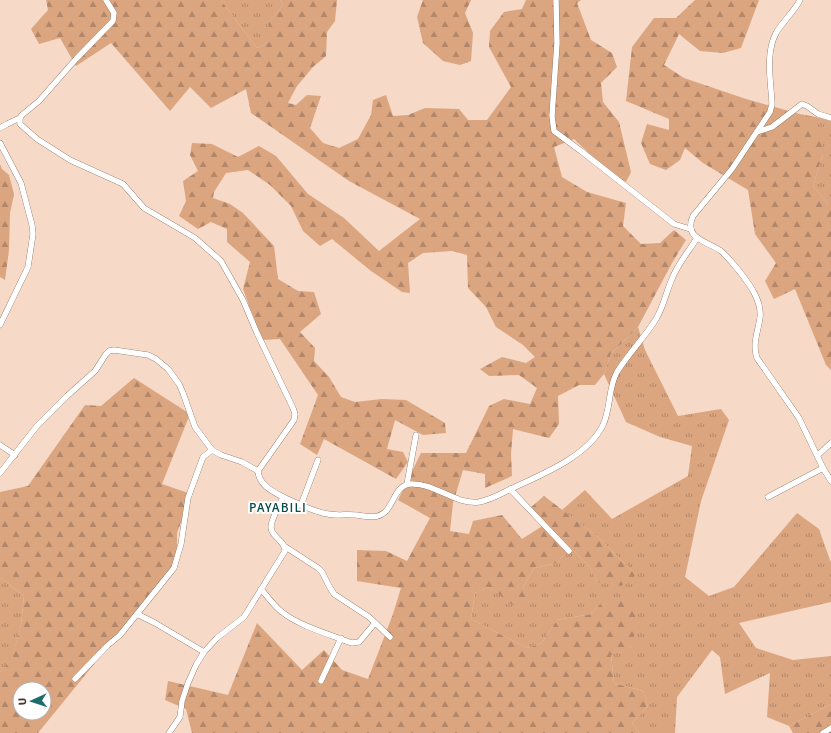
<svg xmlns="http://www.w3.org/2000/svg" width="831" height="733" font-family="Signika,sans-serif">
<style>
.grass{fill:url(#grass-tufts)}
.forest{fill:url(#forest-firs);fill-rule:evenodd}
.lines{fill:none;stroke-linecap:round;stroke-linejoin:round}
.minor-casing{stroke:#6f5746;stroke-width:6}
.minor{stroke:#fff;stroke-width:5.5}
.labels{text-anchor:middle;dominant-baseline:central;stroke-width:4;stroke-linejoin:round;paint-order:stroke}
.quarter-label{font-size:13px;letter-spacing:1px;fill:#094a4a;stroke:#fff}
</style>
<defs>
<pattern id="grass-tufts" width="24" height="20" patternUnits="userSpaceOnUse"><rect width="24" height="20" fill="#dba580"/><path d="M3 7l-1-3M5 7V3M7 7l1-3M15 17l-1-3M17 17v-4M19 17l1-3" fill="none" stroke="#b38769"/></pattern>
<pattern id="forest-firs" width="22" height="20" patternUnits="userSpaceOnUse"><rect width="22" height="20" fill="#dba580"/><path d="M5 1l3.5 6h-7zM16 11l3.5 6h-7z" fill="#b38769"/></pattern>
</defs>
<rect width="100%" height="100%" fill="#f6d9c6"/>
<g class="grass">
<polygon points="221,0 280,0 283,5 269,22 269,42 257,48"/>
<polygon points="800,114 831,120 831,204 828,204 813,186 823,154"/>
<polygon points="638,327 645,350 678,416 721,409 729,420 701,501 685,577 709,596 734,587 797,513 819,529 831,563 831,602 739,623 756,648 793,660 831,656 831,704 789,726 767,717 770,673 725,694 720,657 712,650 677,697 675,733 639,733 632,723 648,706 643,691 614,683 611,654 633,646 599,605 591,614 557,620 542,643 527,648 471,619 475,593 489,587 514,605 529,601 523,587 534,568 557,563 570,547 590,567 597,582 636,575 598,537 562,510 585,490 612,519 688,476 692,446 660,437 626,422 604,374 611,354"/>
<polygon points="0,577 24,596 21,625 12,659 0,672"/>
</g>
<g class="forest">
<polygon points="46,0 221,0 257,48 269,42 269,22 283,5 280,0 337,0 335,21 327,32 326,56 313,67 297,86 288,103 296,105 307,95 321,96 310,128 323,143 339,148 358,139 371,115 373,100 386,95 393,116 408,115 425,108 459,109 468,120 487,120 511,87 489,47 490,31 504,12 522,9 526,0 581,0 577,3 591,40 612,53 617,67 601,83 603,102 619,122 631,172 626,182 612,175 574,139 554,147 562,177 587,192 626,203 623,226 641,244 660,243 674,230 686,240 672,263 638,327 611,354 604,374 595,385 579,385 558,396 559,424 549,438 513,429 511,454 512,476 485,488 485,474 463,470 453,503 450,531 469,534 473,521 502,515 522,539 544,525 530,508 544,496 598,537 636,575 621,586 597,582 590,567 570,547 557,563 534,568 523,587 530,601 514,606 489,587 475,593 471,619 527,648 542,643 557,620 591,614 599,605 622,596 637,607 633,646 611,655 614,683 643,691 648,706 632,723 639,733 192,733 186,709 165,700 168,681 228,695 257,623 302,670 324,650 342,670 368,679 393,614 401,588 357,581 357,550 386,551 407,561 430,518 398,500 421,453 466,453 489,406 504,399 530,404 537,388 519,375 489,376 480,369 502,357 526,363 535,357 523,345 496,327 486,307 468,288 467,255 452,251 423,253 408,263 410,293 402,292 371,271 332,239 320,246 303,231 291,206 270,185 248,170 226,173 214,192 213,198 230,204 243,213 274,246 278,279 298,291 314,292 321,314 300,332 315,348 314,361 329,377 341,397 355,402 382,399 406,400 445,423 446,433 423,435 395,420 387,449 403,452 408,462 396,479 324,439 317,455 300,444 318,395 280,339 262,340 243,289 250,262 227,242 227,229 211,222 198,229 179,216 186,201 183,181 198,171 190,155 192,143 212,144 238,157 259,146 276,156 308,194 344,218 379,251 420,219 349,181 251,113 246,89 211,108 190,87 170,111 111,43 76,66 60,38 39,44 31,29 48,10"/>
<polygon points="423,0 471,0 465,13 473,33 471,61 460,65 443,61 423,43 417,17"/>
<polygon points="695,0 759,0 741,48 723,53 700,51 679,34 664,65 684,78 746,99 800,114 823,134 823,154 813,186 828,204 831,204 831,370 826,365 795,289 774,299 765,281 776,263 755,234 748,190 703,163 685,148 680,160 666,170 650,164 641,143 647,124 669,130 669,119 626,101 632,47 654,18 676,18"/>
<polygon points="0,164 2,169 9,175 14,194 10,213 9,250 5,280 0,277"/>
<path d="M134,378l56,36 -28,70 29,10 -14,39v29l-139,171h-38v-61l12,-14 9,-33 3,-29 -24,-19v-85l28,-6 57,-81 16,1zM20,689h24v24h-24z"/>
<polygon points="831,704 831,733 793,733 789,726"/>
</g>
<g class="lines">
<g class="minor-casing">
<g id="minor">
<path d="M106,0l8,13 -1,8 -37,38 -37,42 -17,14 -2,3v6l17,15 33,21 53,24 21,24 51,30 26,23 22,39 14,33 36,75 2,6 -1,6 -36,51c1,14 14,20 25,26 -3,8 -12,22 -12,30 0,10 14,13 14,24l-41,66 -27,21 -13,14 -8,13 -8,18 -6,18 -2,16 -11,16"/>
<polyline points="556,0 557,43 552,116 554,131 581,151 674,224 690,229"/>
<path d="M800,0c-6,12 -17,21 -24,33 -11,21 -5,49 -4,71l-2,8 -38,57 -39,47c-10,23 14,25 28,35 7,6 13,14 19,21 10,13 22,29 20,46 -2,13 -8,27 -3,40l42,60 24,50 8,13"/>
<polyline points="0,128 7,124 20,118"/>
<polyline points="757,132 772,127 802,104 807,106 818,114 831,118"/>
<polyline points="0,143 21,183 32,225 33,234 28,267 0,325"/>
<polyline points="0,445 15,455"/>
<polyline points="818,455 831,443"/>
<polyline points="0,473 37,426 67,396 95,371 106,354 109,351 114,350 148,355 156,359 168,369 179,384 183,393 195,427 212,450 221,455 242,462 258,471"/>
<polyline points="407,484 416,435"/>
<polyline points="510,489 569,551"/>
<path d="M283,497c14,6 30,15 45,17 9,2 19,0 28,1 9,1 20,5 29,-3 9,-8 10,-26 25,-28 24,-2 45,21 69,18 12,-2 23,-9 34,-14 30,-14 75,-32 90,-63 8,-17 5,-37 14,-53 12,-19 28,-35 39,-53 8,-13 10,-27 16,-40 5,-14 17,-28 25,-41"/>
<polyline points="768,497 823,468"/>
<polyline points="301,505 318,460"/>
<polyline points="284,546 318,568 322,572 329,586 334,594 369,617 390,637"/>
<path d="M261,589c7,8 13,17 21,23 17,14 49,23 70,31l7,-1 16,-19"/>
<polyline points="137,614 155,623 204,652"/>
<polyline points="75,679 108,645 120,635 174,568 181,544 188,498 203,457 212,450"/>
<polyline points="321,681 341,638"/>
<polyline points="823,733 831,728"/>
</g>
</g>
<use href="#minor" class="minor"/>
</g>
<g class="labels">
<g class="quarter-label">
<text x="278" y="508">PAYABILI</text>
</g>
</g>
<g transform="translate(32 701) rotate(267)"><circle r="19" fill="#ffffff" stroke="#b4afac"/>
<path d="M0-3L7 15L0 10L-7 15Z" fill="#1e6b6b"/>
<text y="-6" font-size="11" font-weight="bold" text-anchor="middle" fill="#433830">U</text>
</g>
</svg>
